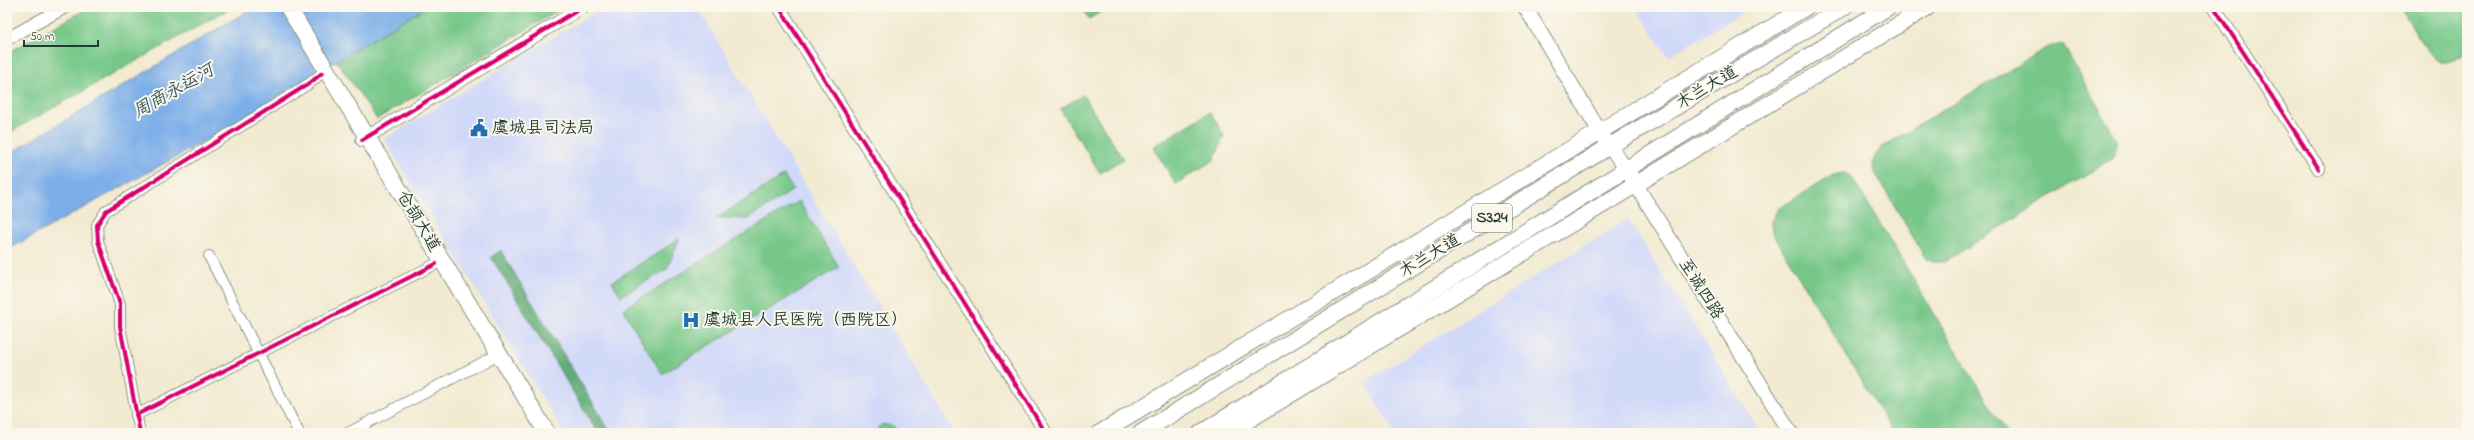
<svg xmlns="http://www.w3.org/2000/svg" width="2474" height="440" font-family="'Indie Flower','LXGW WenKai TC',sans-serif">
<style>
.built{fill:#d1d9f9}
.industrial{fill:#bbc3de}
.green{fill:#76c788;stroke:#4a825e}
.forest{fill:#60ac74;stroke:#407454}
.water{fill:#7caee8;stroke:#4e768e}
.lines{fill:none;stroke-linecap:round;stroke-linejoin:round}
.minor-casing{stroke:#889482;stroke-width:12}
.tertiary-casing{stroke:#889482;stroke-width:14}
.secondary-casing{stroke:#889482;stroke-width:16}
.primary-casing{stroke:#889482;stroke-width:18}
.minor{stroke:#fff;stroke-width:10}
.tertiary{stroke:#fff;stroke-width:12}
.secondary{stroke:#fff;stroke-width:14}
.primary{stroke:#fff;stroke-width:16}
.cycleway-casing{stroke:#fbf7ec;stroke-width:6}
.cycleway{stroke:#d6006c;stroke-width:4}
.labels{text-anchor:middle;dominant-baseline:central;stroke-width:4;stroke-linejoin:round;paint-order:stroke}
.shield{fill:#fbf7ec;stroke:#61756b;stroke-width:1}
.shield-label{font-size:16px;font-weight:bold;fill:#1f3d34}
.street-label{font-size:17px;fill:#1f3d34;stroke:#fbf7ec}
.poi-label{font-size:17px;fill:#1f3d34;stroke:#fbf7ec;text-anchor:start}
.water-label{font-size:18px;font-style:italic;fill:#365961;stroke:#fbf7ec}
</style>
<rect width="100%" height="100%" fill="#fbf7ec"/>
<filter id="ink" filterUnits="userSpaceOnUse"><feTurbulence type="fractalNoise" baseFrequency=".025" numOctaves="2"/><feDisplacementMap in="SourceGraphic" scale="8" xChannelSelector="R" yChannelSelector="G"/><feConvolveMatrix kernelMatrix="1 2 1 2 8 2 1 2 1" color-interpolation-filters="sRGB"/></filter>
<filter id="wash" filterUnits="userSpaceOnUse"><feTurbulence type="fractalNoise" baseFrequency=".012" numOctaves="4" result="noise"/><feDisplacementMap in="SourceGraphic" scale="16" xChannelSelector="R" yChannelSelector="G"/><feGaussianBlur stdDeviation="0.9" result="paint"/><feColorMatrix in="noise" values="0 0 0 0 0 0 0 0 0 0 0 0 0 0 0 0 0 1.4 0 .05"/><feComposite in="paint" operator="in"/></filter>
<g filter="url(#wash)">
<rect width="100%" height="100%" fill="#f2ead1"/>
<g class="built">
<polygon points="604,7 697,7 955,433 564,433 384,139"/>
<polygon points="1636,7 1752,7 1668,57"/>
<polygon points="1628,219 1761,433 1395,433 1364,382"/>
</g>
<polygon class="industrial" points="1294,423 1299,433 1277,433"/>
<g class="green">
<polygon points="90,7 232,7 7,134 7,53"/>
<polygon points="426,7 564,7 377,119 336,60"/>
<polygon points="1081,7 1109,7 1089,19"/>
<path d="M2401,7h66v45c-7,5 -17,12 -26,10 -15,-5 -32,-41 -40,-55z"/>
<path d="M2051,45h12l54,95 -4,18 -169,104h-11l-7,-3 -52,-88c-3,-10 1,-16 8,-24z"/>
<polygon points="1083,95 1123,159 1100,173 1060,109"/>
<polygon points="1210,112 1224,135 1215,159 1176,184 1153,147"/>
<polygon points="1843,173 1853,179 2006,433 1893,433 1772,232 1771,222 1778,209 1833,175"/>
<polygon points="784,175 793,190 748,219 717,218"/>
<polygon points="799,201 839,267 662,374 623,309"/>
<polygon points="679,239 667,269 621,296 612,282"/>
<polygon points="882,424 893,426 900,433 874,433"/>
</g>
<polygon class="forest" points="500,251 501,251 611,433 598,433 491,257"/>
<polygon class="water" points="254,7 425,7 205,141 7,250 7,155"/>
</g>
<g filter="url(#ink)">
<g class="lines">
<g class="minor-casing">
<g id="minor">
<polyline points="209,256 299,433"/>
<polyline points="136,415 436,264"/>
<polyline points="140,433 120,326 120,304 98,241 97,225 106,211 310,83 322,73"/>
<polyline points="348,433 499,354"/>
</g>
</g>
<g class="tertiary-casing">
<g id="tertiary">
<polyline points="779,7 1046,433"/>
<polyline points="2214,7 2319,169"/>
<polyline points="7,39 65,7"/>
<polyline points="362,140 583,7"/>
</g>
</g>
<g class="secondary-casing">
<polyline id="secondary" points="1525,7 1600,132 1626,169 1791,433"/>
</g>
<g class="primary-casing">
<g id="primary">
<polyline points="288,7 547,433"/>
<polyline points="1100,433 1806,7"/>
<polyline points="1141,433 1610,146 1844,7"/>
<polyline points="1201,433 1888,7"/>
<polyline points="1227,433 1928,7"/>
</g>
</g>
<use href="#minor" class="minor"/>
<use href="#tertiary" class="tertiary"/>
<use href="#secondary" class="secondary"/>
<use href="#primary" class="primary"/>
<g class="cycleway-casing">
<g id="cycleway">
<polyline points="779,7 1046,433"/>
<polyline points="2214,7 2319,169"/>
<polyline points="362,140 583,7"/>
<polyline points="136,415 436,264"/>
<polyline points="140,433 120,326 120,304 98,241 97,225 106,211 310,83 322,73"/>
</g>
</g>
<use href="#cycleway" class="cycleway"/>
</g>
</g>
<defs>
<g id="civic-bare" transform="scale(1.38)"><path d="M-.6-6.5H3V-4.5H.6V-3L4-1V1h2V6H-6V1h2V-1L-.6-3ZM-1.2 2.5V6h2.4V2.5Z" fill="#1f6fb2" stroke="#fbf7ec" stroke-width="2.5" paint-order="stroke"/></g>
<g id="hospital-bare" transform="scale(1.38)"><path d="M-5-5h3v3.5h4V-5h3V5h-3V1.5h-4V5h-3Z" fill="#1f6fb2" stroke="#fbf7ec" stroke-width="2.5" paint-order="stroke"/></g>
</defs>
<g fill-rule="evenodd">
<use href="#civic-bare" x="479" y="128"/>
<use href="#hospital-bare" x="691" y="320"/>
</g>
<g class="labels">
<rect class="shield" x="1472" y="204" width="40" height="28" rx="3"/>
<g class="shield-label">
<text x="1492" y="218">S324</text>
</g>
<g class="street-label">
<text transform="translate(1707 88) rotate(-31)">木兰大道</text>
<text transform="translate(418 221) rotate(59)">仓颉大道</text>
<text transform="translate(1430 256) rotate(-31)">木兰大道</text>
<text transform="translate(1701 289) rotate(58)">至诚四路</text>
</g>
<g class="poi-label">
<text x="492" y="128">虞城县司法局</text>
<text x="704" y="320">虞城县人民医院（西院区）</text>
</g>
<g class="water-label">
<text transform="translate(174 92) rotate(-30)">周商永运河</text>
</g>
</g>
<rect width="2474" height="440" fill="none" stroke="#fbf7ec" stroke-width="24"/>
<path d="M24 40v6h74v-6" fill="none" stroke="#1f3d34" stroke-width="2"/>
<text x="30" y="40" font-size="12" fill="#1f3d34" stroke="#fbf7ec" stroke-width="3" paint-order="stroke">50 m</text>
</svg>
